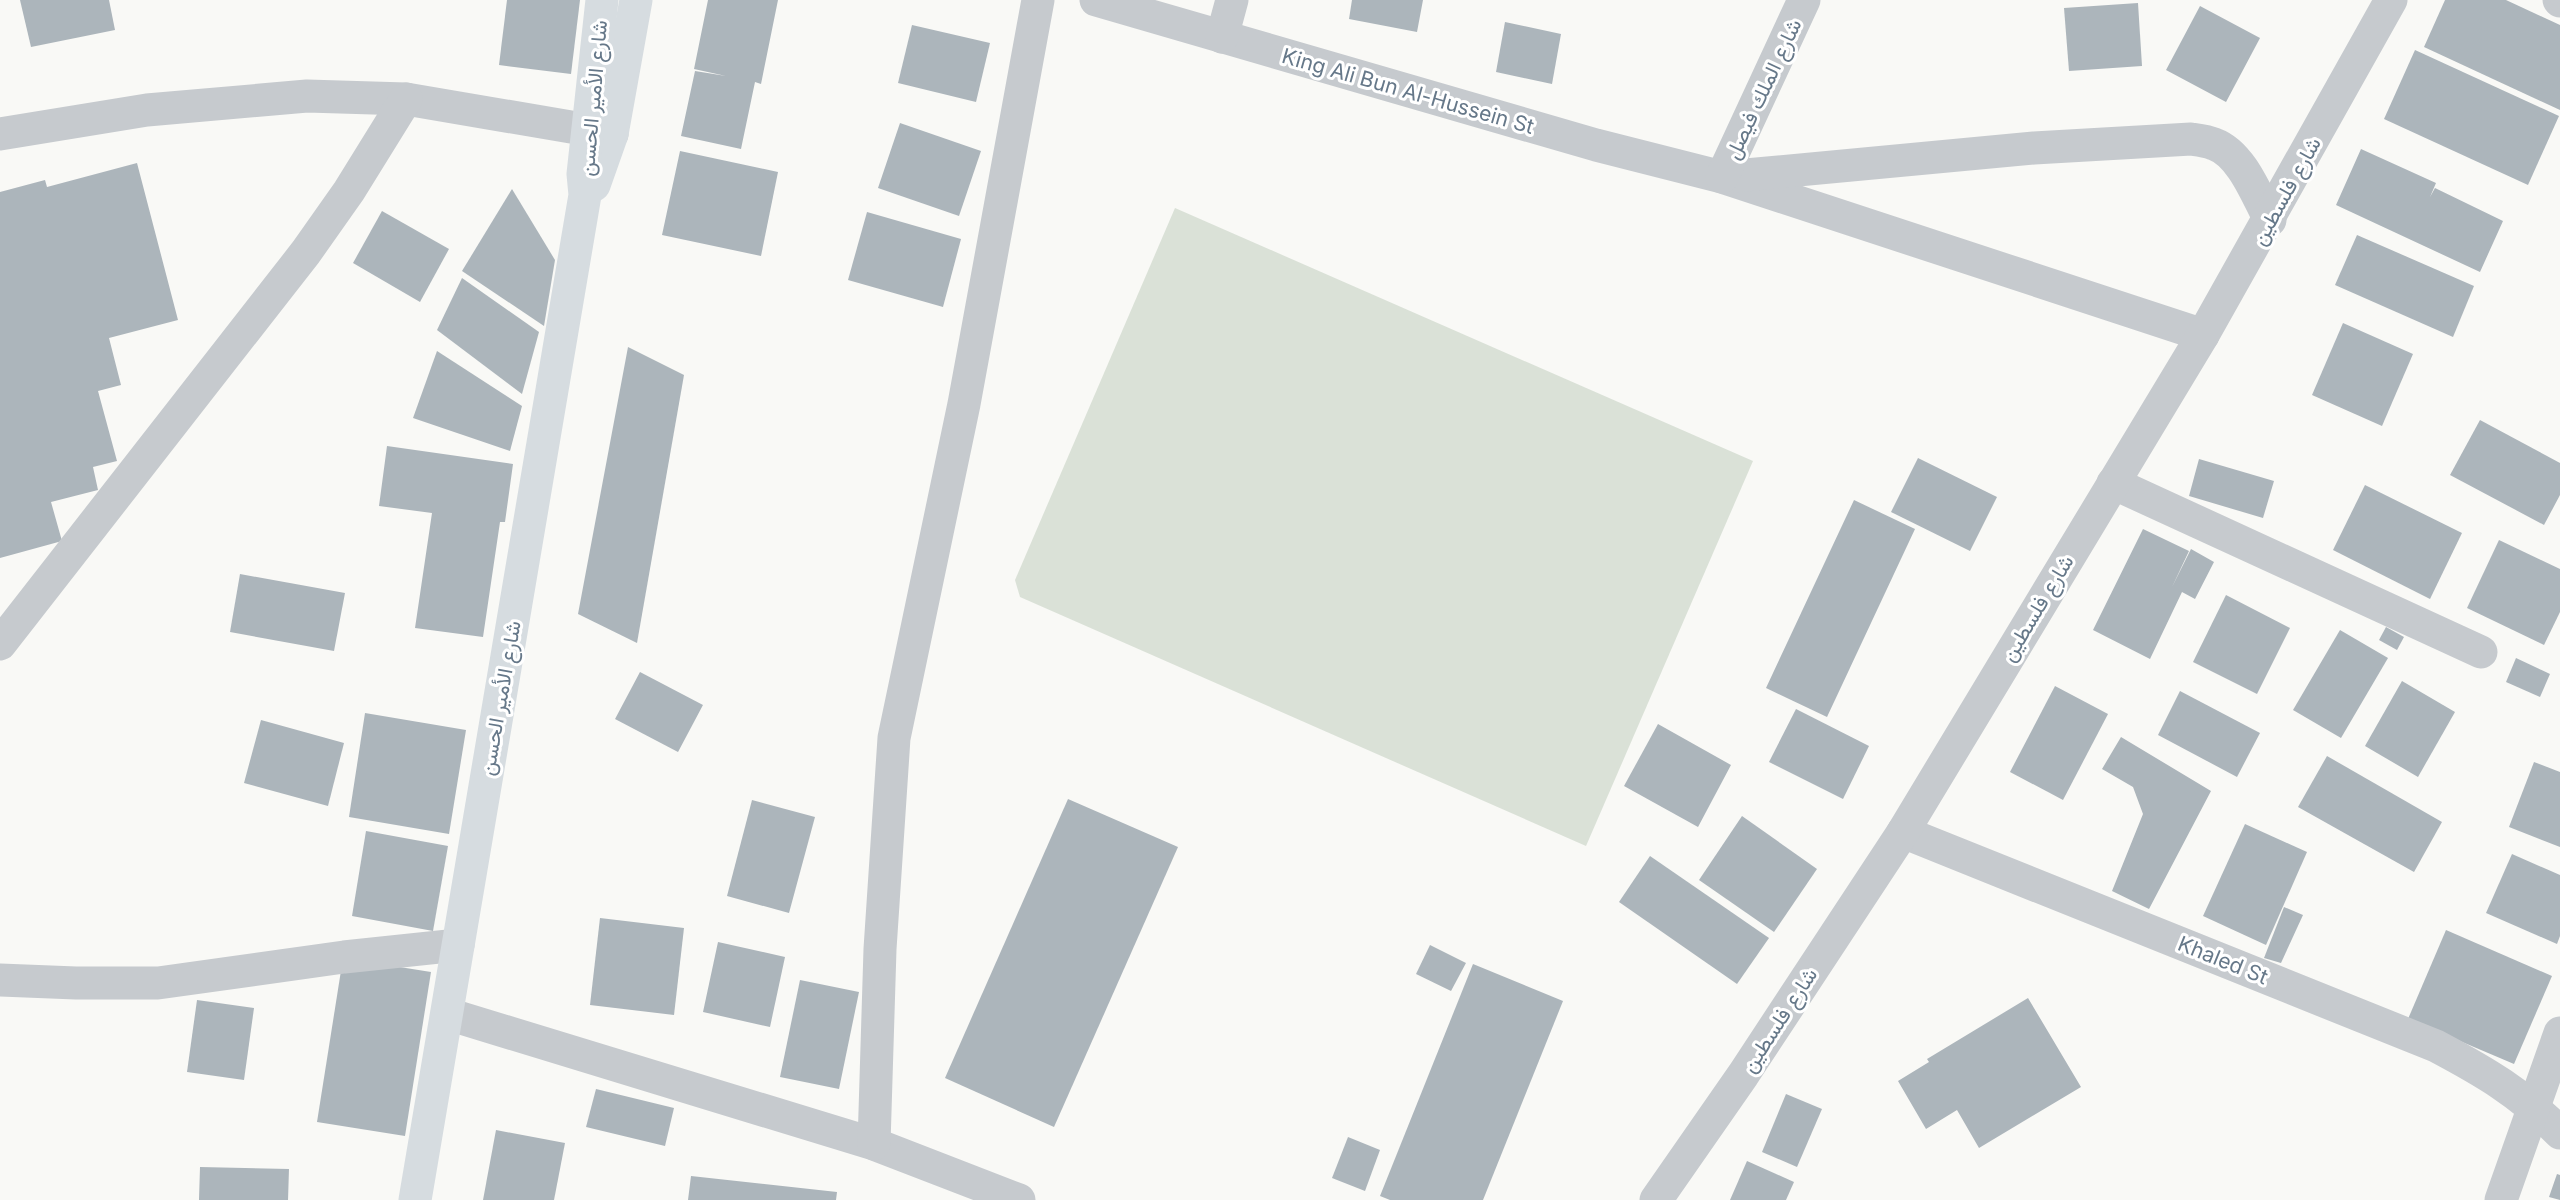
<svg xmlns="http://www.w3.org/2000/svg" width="2560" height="1200" font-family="Inter,Vazirmatn,sans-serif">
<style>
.green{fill:#dae1d7}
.building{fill:#acb5bb}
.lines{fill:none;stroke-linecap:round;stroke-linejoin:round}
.street{stroke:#c6cace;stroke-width:33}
.primary{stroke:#d6dce0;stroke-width:33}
.labels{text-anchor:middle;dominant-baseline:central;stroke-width:6;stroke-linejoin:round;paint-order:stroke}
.street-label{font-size:21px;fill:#667889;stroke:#fff}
</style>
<rect width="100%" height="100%" fill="#f9f9f6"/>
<polygon class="green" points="1175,208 1753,461 1586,846 1020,597 1015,580"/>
<g class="building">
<polygon points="20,0 109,0 115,30 31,47"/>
<polygon points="507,0 580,0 571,74 499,65"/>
<polygon points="708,0 778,0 761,84 755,82 741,149 681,136 695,71 726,76 694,69"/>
<polygon points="1352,0 1423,0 1417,32 1349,19"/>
<polygon points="2445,0 2506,0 2560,25 2560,110 2424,47"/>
<polygon points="2138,3 2142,66 2069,71 2064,8"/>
<polygon points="2200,6 2260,38 2226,102 2166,70"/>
<polygon points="1505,22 1561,34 1552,84 1496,72"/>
<polygon points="912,25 990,43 976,102 898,83"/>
<polygon points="2415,50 2559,116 2528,185 2384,119"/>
<polygon points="900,123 981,151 959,216 878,188"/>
<polygon points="2361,149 2436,183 2430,197 2435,188 2503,221 2480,272 2336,205"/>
<polygon points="680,151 778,172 761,256 662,235"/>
<polygon points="137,163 178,320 109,338 121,385 98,391 117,461 93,467 98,490 51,502 62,541 0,558 0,192 45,180 47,187"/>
<polygon points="512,189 555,260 544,326 462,271"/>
<polygon points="382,211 449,249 420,302 353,263"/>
<polygon points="867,212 961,239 943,307 848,280"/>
<polygon points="2357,235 2474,286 2453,337 2335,285"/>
<polygon points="462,278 539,332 522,394 437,330"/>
<polygon points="2343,323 2413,354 2382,426 2312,395"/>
<polygon points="628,347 684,375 637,643 578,614"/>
<polygon points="437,351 522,406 510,451 413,418"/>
<polygon points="2480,420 2560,463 2560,495 2544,525 2450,475"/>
<polygon points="387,446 513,464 505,522 500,522 483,637 415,628 432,513 379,506"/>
<polygon points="1918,458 1997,497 1970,551 1891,512"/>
<polygon points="2199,459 2274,481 2263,518 2189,496"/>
<polygon points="2365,485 2462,533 2430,599 2333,550"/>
<polygon points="1854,500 1915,529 1827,717 1766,688"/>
<polygon points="2143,529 2189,551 2172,587 2191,549 2214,562 2195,599 2182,592 2150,659 2093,630"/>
<polygon points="2499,540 2560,569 2560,612 2544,645 2467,608"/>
<polygon points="240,574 345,593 334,651 230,632"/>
<polygon points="2226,595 2290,628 2257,694 2193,662"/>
<polygon points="2386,627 2404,637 2397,650 2379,640"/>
<polygon points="2340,630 2388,658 2341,738 2293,710"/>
<polygon points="2516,658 2550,674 2540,697 2506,682"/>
<polygon points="640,672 703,705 678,752 615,719"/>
<polygon points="2402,681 2455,712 2418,777 2365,746"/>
<polygon points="2055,686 2108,714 2063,800 2010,772"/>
<polygon points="2180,691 2260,733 2237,777 2158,735"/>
<polygon points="1796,709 1869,746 1843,799 1769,762"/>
<polygon points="365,713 466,730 449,834 349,817"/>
<polygon points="261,720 344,743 328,806 244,783"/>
<polygon points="1658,724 1731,765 1698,827 1624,786"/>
<polygon points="2121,737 2211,791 2149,909 2112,891 2143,814 2133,787 2102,769"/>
<polygon points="2327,756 2442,822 2414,872 2298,807"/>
<polygon points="2534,762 2560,772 2560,847 2509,827"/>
<polygon points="1068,799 1178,847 1054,1127 945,1078"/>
<polygon points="752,800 815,817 789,913 727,896"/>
<polygon points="1742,816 1817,869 1774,932 1699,880"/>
<polygon points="2245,824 2307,852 2266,945 2203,916"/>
<polygon points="366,831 448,846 433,931 352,916"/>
<polygon points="2512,854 2560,875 2560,936 2557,944 2486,913"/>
<polygon points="1650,856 1769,938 1737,984 1619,902"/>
<polygon points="2284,907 2303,915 2281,963 2264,958"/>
<polygon points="600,918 684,928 674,1015 590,1005"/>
<polygon points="2446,930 2552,976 2514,1064 2408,1019"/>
<polygon points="718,942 785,957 770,1027 703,1012"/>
<polygon points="1430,945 1466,963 1451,991 1416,974"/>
<polygon points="343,958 431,972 405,1136 317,1122"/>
<polygon points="1473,964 1563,1001 1483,1200 1390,1200 1380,1196"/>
<polygon points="800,980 859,992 839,1089 780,1077"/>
<polygon points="2028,998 2081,1087 1979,1148 1957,1110 1926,1129 1898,1081 1929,1062 1927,1059"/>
<polygon points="197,1000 254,1008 244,1080 187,1072"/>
<polygon points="596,1089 674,1108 665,1146 586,1127"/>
<polygon points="1786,1094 1822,1109 1797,1167 1762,1152"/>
<polygon points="496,1130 565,1143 554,1200 483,1200"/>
<polygon points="1348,1137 1380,1150 1365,1191 1332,1178"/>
<polygon points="1747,1161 1794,1182 1786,1200 1730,1200"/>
<polygon points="200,1167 289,1169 288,1200 199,1200"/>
<polygon points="2557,1174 2560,1175 2560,1200 2549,1197"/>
<polygon points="691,1176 837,1192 836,1200 688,1200"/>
</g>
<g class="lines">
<g class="street">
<polyline points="1096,0 1596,145 1722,177 2203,335"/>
<polyline points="2559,0 2560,1"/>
<polyline points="1222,37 1232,0"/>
<polyline points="0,134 147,110 307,96 406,99 612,134"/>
<path d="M1735,176l299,-28 157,-9c7,1 16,2 23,5 28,10 43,52 56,76"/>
<polyline points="1722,177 1804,0"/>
<polyline points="2113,483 2481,652"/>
<polyline points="0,644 306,252 349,191 406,99"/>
<path d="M1903,832l533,214c49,26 85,47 124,87"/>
<polyline points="0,980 76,983 158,983 344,957 458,945"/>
<polyline points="448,1014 874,1144 1019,1200"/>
<polyline points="874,1144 880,949 894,738 964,404 1038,0"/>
<polyline points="1656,1200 1743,1075 1903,832 2203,335 2391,0"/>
<polyline points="2501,1200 2560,1033"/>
</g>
<g class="primary">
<polyline points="594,185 612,134 636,0"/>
<polyline points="415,1200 585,195 583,174 602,0"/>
</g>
</g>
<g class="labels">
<g class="street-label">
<text transform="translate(1763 89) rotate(-65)">شارع الملك فيصل</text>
<text transform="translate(1408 91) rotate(16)">King Ali Bun Al-Hussein St</text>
<text transform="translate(593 98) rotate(-85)">شارع الأمير الحسن</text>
<text transform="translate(2286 191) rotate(-61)">شارع فلسطين</text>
<text transform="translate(2037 608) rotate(-59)">شارع فلسطين</text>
<text transform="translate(500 698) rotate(-80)">شارع الأمير الحسن</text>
<text transform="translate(2223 960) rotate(22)">Khaled St</text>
<text transform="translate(1779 1020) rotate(-57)">شارع فلسطين</text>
</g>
</g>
</svg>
